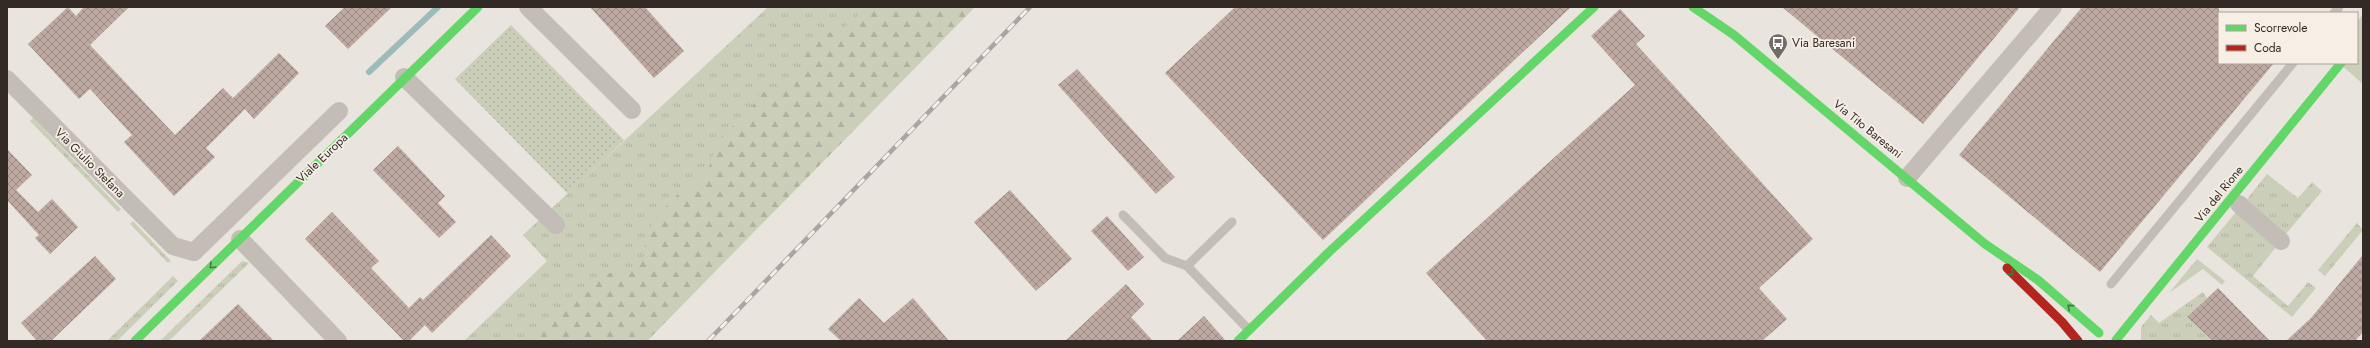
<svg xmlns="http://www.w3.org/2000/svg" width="2370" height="348" font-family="Jost,sans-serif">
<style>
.grass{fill:url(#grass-tufts)}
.forest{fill:url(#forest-firs)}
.park{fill:url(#park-dots)}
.pitch{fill:#cbcfb9}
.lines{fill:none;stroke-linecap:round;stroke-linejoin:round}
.stream{stroke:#9cbbba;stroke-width:6}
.building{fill:url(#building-cross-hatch)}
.lane{stroke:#c3bcb7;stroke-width:9}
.street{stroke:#c3bcb7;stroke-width:18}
.fast{stroke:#63d668;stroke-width:9}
.jam{stroke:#b3261e;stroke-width:9}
.rail-casing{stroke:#aaa5a2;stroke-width:4.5}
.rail{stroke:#f7efe5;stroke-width:3;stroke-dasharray:9;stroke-linecap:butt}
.oneway{stroke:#497744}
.labels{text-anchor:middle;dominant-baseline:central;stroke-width:3.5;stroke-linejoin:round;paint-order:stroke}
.poi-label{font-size:12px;fill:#332a26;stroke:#f7efe5;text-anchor:start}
.street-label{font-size:12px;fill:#332a26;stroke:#f7efe5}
</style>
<defs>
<pattern id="grass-tufts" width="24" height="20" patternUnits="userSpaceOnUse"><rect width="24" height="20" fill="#cbcfb9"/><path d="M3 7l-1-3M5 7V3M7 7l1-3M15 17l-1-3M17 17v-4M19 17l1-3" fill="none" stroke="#afb29f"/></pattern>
<pattern id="forest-firs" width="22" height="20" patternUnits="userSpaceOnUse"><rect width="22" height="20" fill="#cbcfb9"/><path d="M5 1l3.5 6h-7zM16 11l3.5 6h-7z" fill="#afb29f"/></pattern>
<pattern id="park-dots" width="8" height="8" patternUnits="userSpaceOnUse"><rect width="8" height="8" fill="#cbcfb9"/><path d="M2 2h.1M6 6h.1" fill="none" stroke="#afb29f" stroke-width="1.8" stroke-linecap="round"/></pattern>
<pattern id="building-cross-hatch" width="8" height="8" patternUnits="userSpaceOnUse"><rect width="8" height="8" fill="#bda9a1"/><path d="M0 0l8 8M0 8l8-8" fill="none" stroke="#9a8a83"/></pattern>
</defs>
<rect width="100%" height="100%" fill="#eae4de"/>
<g class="grass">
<polygon points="768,7 971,7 647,341 464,341 547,261 523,235"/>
<polygon points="33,118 121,209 118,212 30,121"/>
<polygon points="2267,174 2298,198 2312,182 2322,191 2286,234 2247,199"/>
<polygon points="2236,212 2276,247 2253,276 2288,306 2308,282 2316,288 2292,317 2207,247"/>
<polygon points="133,221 171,261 168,263 130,224"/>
<polygon points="2357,223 2363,230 2325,276 2318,270"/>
<polygon points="2197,259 2225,281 2222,285 2203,269 2169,293"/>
<polygon points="242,261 249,263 169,341 160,341"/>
<polygon points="173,276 178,281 117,341 107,341"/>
<polygon points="2203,292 2207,298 2187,317 2213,341 2141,341 2141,327 2151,315 2159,323"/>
</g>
<path class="forest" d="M861,7h114l-328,334h-114l38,-38 17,-11 15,-17 32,-9 9,-10 2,-22 12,-19 23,-24 25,-10 5,-22 13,-27 23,-15 11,-22 14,-7 22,-6 10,-17 -3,-11c3,-4 6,-9 10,-12 15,-12 47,-13 50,-35z"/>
<polygon class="park" points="511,25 624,140 568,194 455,79"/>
<polygon class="pitch" points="2363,14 2363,84 2339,63 2357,63 2357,22"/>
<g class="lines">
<polyline class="stream" points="369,72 438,7"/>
</g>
<g class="building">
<polygon points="68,7 76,16 84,7 129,7 90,45 175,135 223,88 233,98 279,53 299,73 254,119 245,109 206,148 215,157 174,196 124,142 132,135 90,89 79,99 28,44"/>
<polygon points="345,7 392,7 348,49 325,26"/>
<polygon points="590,7 645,7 684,51 654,78"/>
<polygon points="1235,7 1571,7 1323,240 1165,73"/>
<polygon points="1782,7 2020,7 1923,124"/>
<polygon points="2082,7 2219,7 2219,63 2274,63 2100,272 1959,155"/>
<polygon points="1620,9 1645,36 1636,44 1813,239 1759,288 1787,319 1762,341 1487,341 1426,273 1635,85 1591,36"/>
<polygon points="1077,69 1175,177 1156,194 1058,85"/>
<polygon points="398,146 445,196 438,203 456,222 439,238 373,170"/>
<polygon points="7,149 32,175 16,190 38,212 52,199 78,227 50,254 35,238 39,235 7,200"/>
<polygon points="1010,190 1072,259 1036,291 974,222"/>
<polygon points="332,212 379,261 371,268 409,308 420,297 423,300 491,235 511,256 432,333 425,325 409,341 404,341 305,239"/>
<polygon points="1107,216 1144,257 1128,271 1091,231"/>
<polygon points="2363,255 2363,332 2355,341 2286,341 2311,318"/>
<polygon points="95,256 116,279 51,341 37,341 21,323"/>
<polygon points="1126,284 1144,304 1131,317 1153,341 1065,341"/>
<polygon points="2218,288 2270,341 2213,341 2187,317"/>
<polygon points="859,298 884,323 913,298 949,341 841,341 828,329"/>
<polygon points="238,304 274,341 199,341"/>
<polygon points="1204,316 1226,341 1177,341"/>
</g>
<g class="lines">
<g class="lane">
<polyline points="2334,13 2339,7"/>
<polyline points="1123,215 1165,258 1187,266 1249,330"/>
<polyline points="1187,266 1232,222"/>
<polyline points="2111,284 2293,63"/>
</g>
<g class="street">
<polyline points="528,7 632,110"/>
<polyline points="404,77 556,225"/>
<polyline points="7,79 173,246 194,252 339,111"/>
<polyline points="1907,178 2053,7"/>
<polyline points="2239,204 2281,241"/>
<polyline points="240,239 338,341"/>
</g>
<g class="fast">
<polyline points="1693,7 1734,35 1985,244 2038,280 2099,333"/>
<polyline points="2116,340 2341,63"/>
<polyline points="135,341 478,7"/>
<polyline points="1238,341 1329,252 1594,7"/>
</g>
<polyline class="jam" points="2007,268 2062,322 2078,341"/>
<g class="rail-casing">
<polyline id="rail" points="708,341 1030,7"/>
</g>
<use href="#rail" class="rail"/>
</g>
<defs><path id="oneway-chevron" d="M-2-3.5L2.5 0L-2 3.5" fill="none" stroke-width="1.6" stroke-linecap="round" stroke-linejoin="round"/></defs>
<g class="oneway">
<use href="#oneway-chevron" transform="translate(212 266) rotate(135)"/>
<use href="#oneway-chevron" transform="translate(2011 273) rotate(48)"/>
<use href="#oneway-chevron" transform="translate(2070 307) rotate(-139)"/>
</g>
<defs>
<g id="bus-pin" transform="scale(1)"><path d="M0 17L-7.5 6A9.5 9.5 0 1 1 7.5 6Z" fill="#736b66" stroke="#f7efe5"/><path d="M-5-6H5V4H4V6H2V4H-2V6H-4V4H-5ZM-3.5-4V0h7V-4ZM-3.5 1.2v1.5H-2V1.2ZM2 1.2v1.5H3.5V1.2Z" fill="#fff"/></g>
</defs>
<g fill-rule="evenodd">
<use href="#bus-pin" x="1778" y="43"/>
</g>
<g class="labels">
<g class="poi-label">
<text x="1792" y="43">Via Baresani</text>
</g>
<g class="street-label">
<text transform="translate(1868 129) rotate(39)">Via Tito Baresani</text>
<text transform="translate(322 158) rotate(-44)">Viale Europa</text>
<text transform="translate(90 163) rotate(45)">Via Giulio Stefana</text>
<text transform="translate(2219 194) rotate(-51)">Via del Rione</text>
</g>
</g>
<rect width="2370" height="348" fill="none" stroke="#332a26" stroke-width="16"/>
<rect x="2218" y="12" width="140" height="52" fill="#f7efe5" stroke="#a9a099"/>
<rect x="2226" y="25" width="20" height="6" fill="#63d668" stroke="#a9a099"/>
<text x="2254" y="32" font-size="12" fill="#332a26">Scorrevole</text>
<rect x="2226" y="45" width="20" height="6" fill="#b3261e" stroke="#a9a099"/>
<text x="2254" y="52" font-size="12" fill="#332a26">Coda</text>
</svg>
